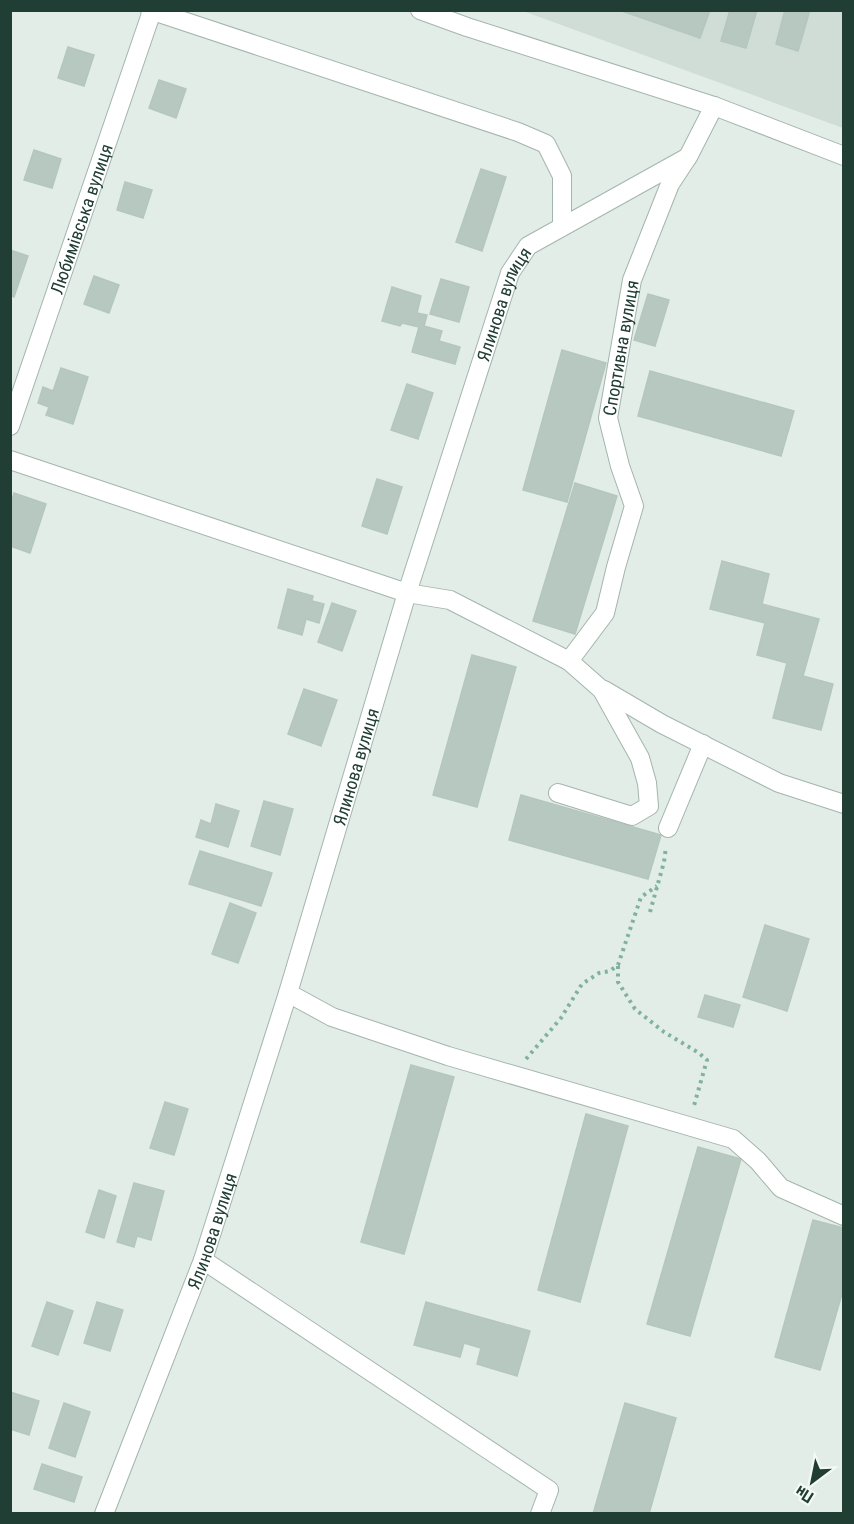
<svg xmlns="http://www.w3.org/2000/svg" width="854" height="1524" font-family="'Roboto Condensed',sans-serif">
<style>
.built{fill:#d0ddd6}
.building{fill:#b7c8c0;stroke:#b4c7bd;stroke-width:1.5}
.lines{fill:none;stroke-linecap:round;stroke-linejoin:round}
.minor-casing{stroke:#a4b5ae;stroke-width:20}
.path{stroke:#81b29e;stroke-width:4;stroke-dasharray:3 4.5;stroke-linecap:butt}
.minor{stroke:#fff;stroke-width:18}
.labels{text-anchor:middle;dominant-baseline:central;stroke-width:5;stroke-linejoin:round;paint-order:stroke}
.street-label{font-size:18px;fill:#213e34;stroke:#f3f9f5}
</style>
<rect width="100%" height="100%" fill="#e2ede7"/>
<polygon class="built" points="523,11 843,11 843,128"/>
<g class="building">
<polygon points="619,10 710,10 700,38"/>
<polygon points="730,10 757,10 746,48 721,41"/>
<polygon points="785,10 810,10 798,51 776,44"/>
<polygon points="68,47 94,55 84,86 58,78"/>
<polygon points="159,80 186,89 176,118 149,108"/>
<polygon points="34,150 61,159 52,188 24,180"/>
<polygon points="481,169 506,177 482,251 456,242"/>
<polygon points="125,182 152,190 143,218 117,210"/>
<polygon points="10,250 28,256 14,297 10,295"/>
<polygon points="94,276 119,285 109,313 84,304"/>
<polygon points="441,279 469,287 459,322 430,314"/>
<polygon points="392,287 421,296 417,313 427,315 424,326 442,331 439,341 460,347 455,364 412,352 419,327 402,323 400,326 382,321"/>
<polygon points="648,294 669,300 655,346 634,340"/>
<polygon points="562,350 606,363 567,502 523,490"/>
<polygon points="61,368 88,377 73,424 46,415 49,407 38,403 43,387 53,391"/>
<polygon points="650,371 794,411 781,456 638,416"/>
<polygon points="407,384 433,393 418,439 391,430"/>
<polygon points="377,479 402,487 387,534 362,526"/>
<polygon points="575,483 617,496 575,634 533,621"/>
<polygon points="14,493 46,504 30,553 10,546 10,506"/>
<polygon points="722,561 769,574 762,604 819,619 803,676 833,684 821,730 773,718 787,663 757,655 765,623 710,609"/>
<polygon points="288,589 313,596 312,601 324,604 319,623 306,619 302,635 278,628"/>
<polygon points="332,603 356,611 342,651 318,642"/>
<polygon points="472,655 516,667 477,807 433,795"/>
<polygon points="304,689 337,700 321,746 288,734"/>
<polygon points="521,795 661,835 648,879 509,840"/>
<polygon points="264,801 293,809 280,855 251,846"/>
<polygon points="216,804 239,811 228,847 196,837 201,820 211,824"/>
<polygon points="200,851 272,873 261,906 189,884"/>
<polygon points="230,903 256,913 238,963 212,954"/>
<polygon points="765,925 809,939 787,1011 743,997"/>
<polygon points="705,995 740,1005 733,1027 698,1017"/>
<polygon points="411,1065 454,1077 404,1254 361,1242"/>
<polygon points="165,1102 188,1109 174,1155 150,1148"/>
<polygon points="586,1114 628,1126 580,1302 538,1290"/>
<polygon points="698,1147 741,1159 690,1336 647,1324"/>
<polygon points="134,1183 164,1191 151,1240 137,1236 134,1247 117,1242"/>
<polygon points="99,1190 116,1196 104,1238 86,1232"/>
<polygon points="813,1220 844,1228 844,1287 820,1370 775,1357"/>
<polygon points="47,1302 73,1311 58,1355 32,1346"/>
<polygon points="97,1302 123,1310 110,1351 84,1343"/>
<polygon points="426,1302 530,1331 517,1376 477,1364 481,1348 464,1343 460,1357 414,1345"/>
<polygon points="10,1392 39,1401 29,1435 10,1429"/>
<polygon points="64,1403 90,1412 75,1457 49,1448"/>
<polygon points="625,1403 676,1418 649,1514 593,1514"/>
<polygon points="42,1464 82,1477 74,1502 34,1489"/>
</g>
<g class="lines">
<g class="minor-casing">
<g id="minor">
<polyline points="150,10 518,132 546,144 562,176 562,225"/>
<polyline points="420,10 467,27 714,106 844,156"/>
<path id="s1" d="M10,426l142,-415"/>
<polyline points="10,460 407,593 450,600 569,661"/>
<polyline points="604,690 662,724 779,783 844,804"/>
<path id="s2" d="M558,793l74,23 17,-10 -2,-23 -7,-25 -38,-68 -33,-29 36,-48 11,-46 18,-61 -14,-40 -12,-48 24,-138 38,-96 17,-26"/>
<polyline points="668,828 703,744"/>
<polyline points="288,993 332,1017 448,1056 733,1139 758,1161 781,1188 844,1216"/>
<polyline points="203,1260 549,1490 540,1514"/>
<path id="s3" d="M104,1514l99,-254 85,-267 119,-400 103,-320 18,-27 160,-89 26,-51"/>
</g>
</g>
<g class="path">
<polyline points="650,912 664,862 666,847"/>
<polyline points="618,966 618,982 635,1009 664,1032 699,1053 707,1060 693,1109"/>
<polyline points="526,1059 561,1018 582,984 599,973 610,971 618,965 641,897 657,886"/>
</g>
<use href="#minor" class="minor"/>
</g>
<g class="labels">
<g class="street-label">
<text stroke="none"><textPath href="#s1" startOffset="219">Любимівська вулиця</textPath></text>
<text stroke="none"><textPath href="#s3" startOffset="1275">Ялинова вулиця</textPath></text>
<text stroke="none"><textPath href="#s2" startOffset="602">Спортивна вулиця</textPath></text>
<text stroke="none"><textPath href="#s3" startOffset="789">Ялинова вулиця</textPath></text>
<text stroke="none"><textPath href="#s3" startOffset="303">Ялинова вулиця</textPath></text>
</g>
</g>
<rect width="854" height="1524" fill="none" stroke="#213e34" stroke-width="24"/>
<g transform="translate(812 1482) rotate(212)" stroke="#f3f9f5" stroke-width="4.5" paint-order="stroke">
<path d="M0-4.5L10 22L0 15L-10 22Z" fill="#213e34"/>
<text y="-9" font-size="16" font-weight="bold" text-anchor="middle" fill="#213e34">Пн</text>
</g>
</svg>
